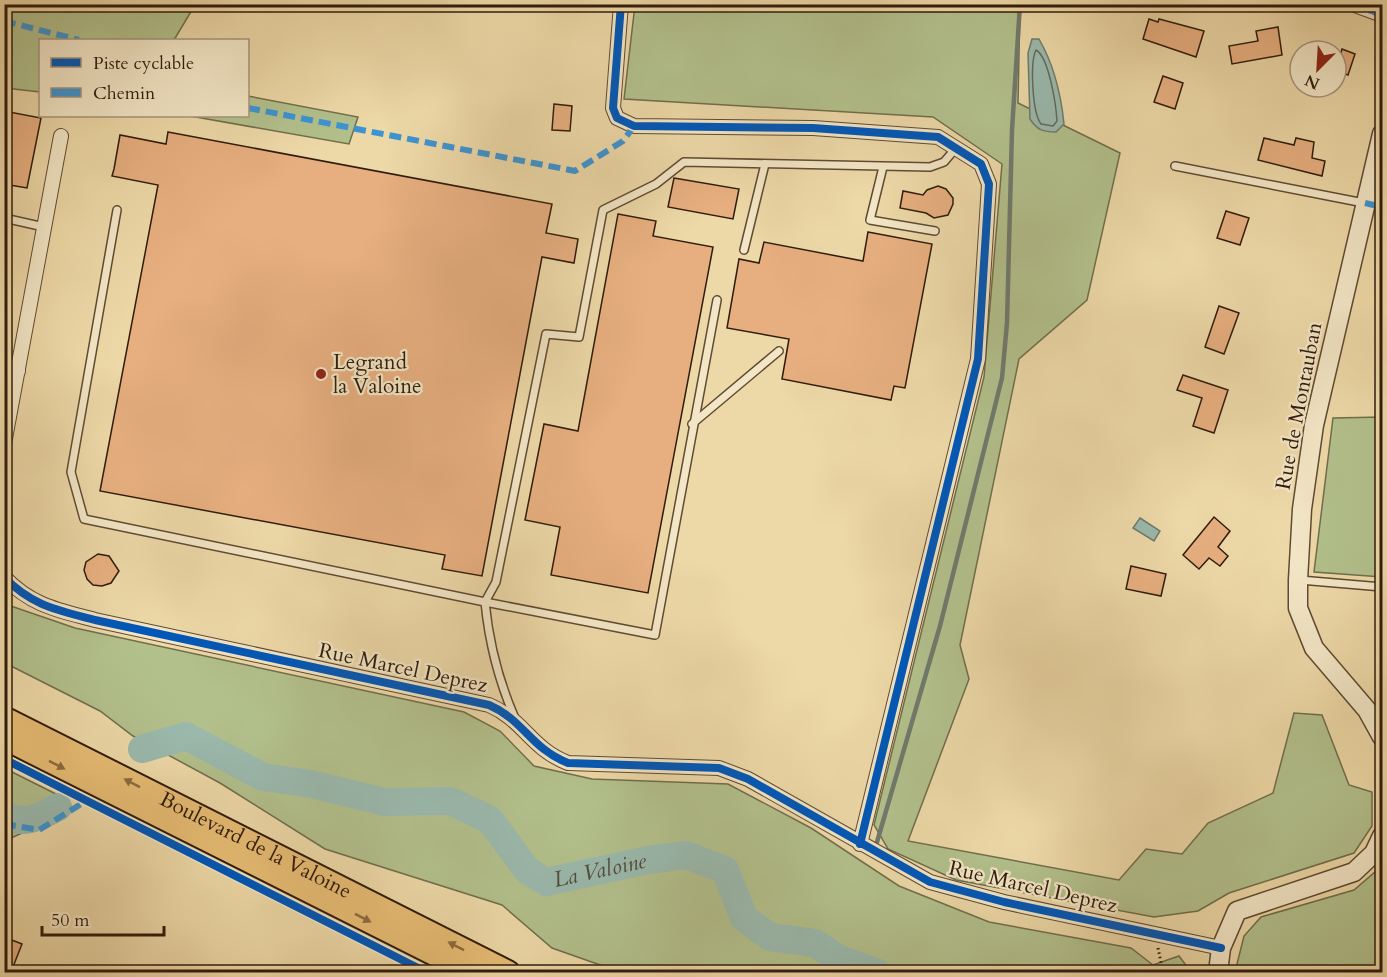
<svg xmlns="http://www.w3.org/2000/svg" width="1387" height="977" font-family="Cardo,serif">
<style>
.green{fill:#b2c08c;stroke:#716e4c;stroke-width:1.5}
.water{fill:#9ab9ad;stroke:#707a6d;stroke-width:1.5}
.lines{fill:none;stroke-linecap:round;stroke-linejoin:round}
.shore{stroke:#656a5c;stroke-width:1.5}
.stream{stroke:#707a6d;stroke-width:4.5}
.river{stroke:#9ab9ad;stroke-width:28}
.building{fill:#e7af80;stroke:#301c0c;stroke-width:1.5}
.service-casing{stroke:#5f4b33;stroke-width:10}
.minor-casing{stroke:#5f4b33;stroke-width:16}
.tertiary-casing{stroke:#5f4b33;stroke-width:21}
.primary-casing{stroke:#301c0c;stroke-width:26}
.path{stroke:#301c0c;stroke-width:3;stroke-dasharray:1.5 3;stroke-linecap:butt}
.service{stroke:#f3e6c6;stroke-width:7}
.minor{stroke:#f3e6c6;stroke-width:14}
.tertiary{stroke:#f3e6c6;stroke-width:18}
.primary{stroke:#e6bc74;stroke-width:22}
.quiet{stroke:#3d94d2;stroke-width:6;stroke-dasharray:12 6;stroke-linecap:butt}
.cycleway-casing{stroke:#f3e6c6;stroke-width:11}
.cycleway{stroke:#0057b8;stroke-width:8}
.oneway{fill:#8b6c40}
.poi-dot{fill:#8f2418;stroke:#f3e6c6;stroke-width:2}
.labels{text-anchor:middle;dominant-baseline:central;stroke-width:4.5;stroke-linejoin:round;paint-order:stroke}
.poi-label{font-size:21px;fill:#301c0c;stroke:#f3e6c6;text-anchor:start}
.street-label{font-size:21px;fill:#301c0c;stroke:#f3e6c6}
.water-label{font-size:22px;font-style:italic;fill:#504b3c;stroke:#f3e6c6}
</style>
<rect width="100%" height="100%" fill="#edd8a7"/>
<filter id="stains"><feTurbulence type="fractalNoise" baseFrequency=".00333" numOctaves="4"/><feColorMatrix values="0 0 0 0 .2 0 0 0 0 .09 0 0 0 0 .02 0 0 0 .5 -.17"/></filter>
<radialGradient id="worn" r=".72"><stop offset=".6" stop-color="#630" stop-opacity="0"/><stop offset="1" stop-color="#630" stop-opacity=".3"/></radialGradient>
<g class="green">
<polygon points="5,4 195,4 195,5 174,40 40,40 40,92 5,88"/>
<polygon points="635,5 1020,5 1018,103 1120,153 1087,300 1019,359 960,645 969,679 908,841 1119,880 1146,849 1182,854 1208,823 1273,793 1294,713 1322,715 1349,785 1372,792 1372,826 1354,853 1229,893 1198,911 1154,917 956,880 888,849 874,825 984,377 1002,164 933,117 624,99"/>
<polygon points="248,96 358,117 349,144 190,116 248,116"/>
<polygon points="1382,417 1382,577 1314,572 1333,418"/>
<polygon points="5,604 75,628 464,712 500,731 534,766 592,779 728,784 811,828 899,886 989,922 1131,948 1153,965 1179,956 1191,972 620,972 552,948 502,905 325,849 220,783 133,736 100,711 5,663"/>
<polygon points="4,768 58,795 59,817 11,838 5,836"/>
<polygon points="1382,866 1382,972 1235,972 1244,936 1261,917 1354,890"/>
</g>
<g class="water">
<path d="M1032,39h7c15,26 22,55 25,85l-8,8c-13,0 -19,-2 -26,-13l-2,-66z"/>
<polygon points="1140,518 1160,531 1154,541 1133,528"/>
</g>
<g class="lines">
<path class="shore" d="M1036,50c13,7 20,55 21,71l-4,5 -12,-2c-9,-12 -11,-62 -5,-74z"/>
<polyline class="stream" points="877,842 940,626 1002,378 1007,323 1012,130 1020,4"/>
<g class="river">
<path id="s1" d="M142,749l44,-13 77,41 48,7 73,18 66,-1 40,19 37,50 19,12 102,-22 38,-5 39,15 19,48 26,19 45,6 24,16 37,13"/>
<path d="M4,815c21,11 35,2 54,-8"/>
</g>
</g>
<g class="building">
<polygon points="1149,19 1158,22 1159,19 1204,31 1196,57 1143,39"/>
<polygon points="1278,27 1282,55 1232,64 1229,46 1258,41 1256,31"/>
<polygon points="1342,49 1355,54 1348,75 1336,71"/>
<polygon points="1163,76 1183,83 1175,109 1154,102"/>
<polygon points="554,104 572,106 570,131 552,130"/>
<polygon points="4,111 41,118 27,188 4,184"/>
<polygon points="168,132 552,204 546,233 578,239 574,263 542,257 482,576 442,569 445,555 100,491 158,185 112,176 114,169 120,135 166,144"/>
<polygon points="1264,138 1294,145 1296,138 1314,142 1312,158 1325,161 1322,176 1258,160"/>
<polygon points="674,178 739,189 733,219 668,207"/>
<polygon points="938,186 946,189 953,198 953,204 948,215 934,218 926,213 900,208 903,191 923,195 927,190"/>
<polygon points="1226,211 1249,218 1240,245 1217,238"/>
<polygon points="618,214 656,221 653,236 713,247 648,593 551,575 560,527 525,520 544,424 578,431"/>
<polygon points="868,232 932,244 905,388 894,386 891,400 782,379 789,339 727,328 739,259 759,263 764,242 863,261"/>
<polygon points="1219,306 1239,313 1224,354 1205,347"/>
<polygon points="1183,375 1228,390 1214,433 1193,426 1202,398 1177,390"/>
<polygon points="1214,517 1230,531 1218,547 1228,556 1220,566 1209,558 1199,569 1183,555"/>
<polygon points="98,554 109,556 119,571 111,583 102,586 93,585 87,579 84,570 86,562"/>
<polygon points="1131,566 1166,574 1161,596 1126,589"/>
<polygon points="4,937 22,944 11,972 4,972"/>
</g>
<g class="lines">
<g class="service-casing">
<g id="service">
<polyline points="1175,166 1364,203"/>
<polyline points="883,167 870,220 935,231"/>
<path d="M117,210l-46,262 13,47 401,83c4,41 13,77 29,114"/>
<polyline points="4,218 44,227"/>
<polyline points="744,250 765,164"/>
<polyline points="717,300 655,635 485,602 496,582 546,334 579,337 603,210 656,184 684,162 930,167 944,162 956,148"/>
<polyline points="692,424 779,351"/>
<polyline points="1300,580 1382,587"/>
</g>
</g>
<g class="minor-casing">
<g id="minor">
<polyline points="621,4 613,108 617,118 634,126 813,128 938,137 981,164 989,184 978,359 860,844"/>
<polyline points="1352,4 1382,15"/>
<polyline points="4,363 18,371"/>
<polyline points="4,444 61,136"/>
<path d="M4,577c28,29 54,33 91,43l394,85c35,15 41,43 79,58l151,5 29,11 182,103 74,20 217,46"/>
</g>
</g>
<g class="tertiary-casing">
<g id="tertiary">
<polyline points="1382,134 1314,425 1302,509 1298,580 1298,608 1314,648 1367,710 1382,737"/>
<polyline points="1218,972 1221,948 1237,911 1354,872 1374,853 1382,836"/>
</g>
</g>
<g class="primary-casing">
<g id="primary">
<path id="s2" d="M4,718l504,254"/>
<polyline points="4,738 470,972"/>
</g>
</g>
<polyline class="path" points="1158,948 1163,972"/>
<use href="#service" class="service"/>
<use href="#minor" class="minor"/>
<use href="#tertiary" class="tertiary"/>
<use href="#primary" class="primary"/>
<g class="quiet">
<polyline points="1352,4 1382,15"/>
<polyline points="4,21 79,40"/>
<polyline points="248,108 575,171 623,141 634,126"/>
<polyline points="1365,203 1382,207"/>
<polyline points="4,824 39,830 86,801"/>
</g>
<g class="cycleway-casing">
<g id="cycleway">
<polyline points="621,4 613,108 617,118 634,126 813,128 938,137 981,164 989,184 978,359 860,844"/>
<path d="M4,577c28,29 54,33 91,43l394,85c35,15 41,43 79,58l151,5 29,11 182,103 74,20 217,46"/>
<polyline points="4,759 426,972"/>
</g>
</g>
<use href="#cycleway" class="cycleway"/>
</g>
<defs><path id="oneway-solid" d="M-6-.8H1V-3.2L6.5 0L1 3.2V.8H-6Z" transform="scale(1.5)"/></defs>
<g class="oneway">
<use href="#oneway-solid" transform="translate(57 765) rotate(27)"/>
<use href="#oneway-solid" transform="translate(132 783) rotate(-153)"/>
<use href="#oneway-solid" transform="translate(363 918) rotate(27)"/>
<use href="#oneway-solid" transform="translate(456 946) rotate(-153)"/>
</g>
<circle class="poi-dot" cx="321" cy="374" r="6"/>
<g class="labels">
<g class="poi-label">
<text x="333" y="362">Legrand<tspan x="333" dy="24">la Valoine</tspan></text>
</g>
<g class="street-label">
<text transform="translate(1299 406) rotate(-79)">Rue de Montauban</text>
<text transform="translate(403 668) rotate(12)">Rue Marcel Deprez</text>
<text stroke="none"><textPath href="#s2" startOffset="282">Boulevard de la Valoine</textPath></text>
<text transform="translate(1033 887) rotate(13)">Rue Marcel Deprez</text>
</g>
<g class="water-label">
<text stroke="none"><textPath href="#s1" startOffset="507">La Valoine</textPath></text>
</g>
</g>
<rect width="1387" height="977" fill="none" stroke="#edd8a7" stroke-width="24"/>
<rect x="6" y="6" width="1375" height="965" fill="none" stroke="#301c0c" stroke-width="3"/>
<rect x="12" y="12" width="1363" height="953" fill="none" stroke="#301c0c" stroke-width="1.5"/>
<rect x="39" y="39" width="210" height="78" fill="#f3e6c6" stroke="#a5957c" stroke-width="1.5"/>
<rect x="51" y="58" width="30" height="9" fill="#0057b8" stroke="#a5957c" stroke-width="1.5"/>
<text x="93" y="69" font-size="18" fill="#301c0c">Piste cyclable</text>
<rect x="51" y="88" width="30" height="9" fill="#3d94d2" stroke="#a5957c" stroke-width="1.5"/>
<text x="93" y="99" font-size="18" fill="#301c0c">Chemin</text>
<g transform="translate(1318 69) rotate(204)"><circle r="28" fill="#f3e6c6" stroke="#a5957c" stroke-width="1.5"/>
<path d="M0-4.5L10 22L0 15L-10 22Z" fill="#8f2418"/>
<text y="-9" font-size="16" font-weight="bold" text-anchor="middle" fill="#301c0c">N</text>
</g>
<path d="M42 926v9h122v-9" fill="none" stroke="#301c0c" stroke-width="3"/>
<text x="51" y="926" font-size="18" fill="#301c0c" stroke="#f3e6c6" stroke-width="4.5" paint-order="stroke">50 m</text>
<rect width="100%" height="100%" filter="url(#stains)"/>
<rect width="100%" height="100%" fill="url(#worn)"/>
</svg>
